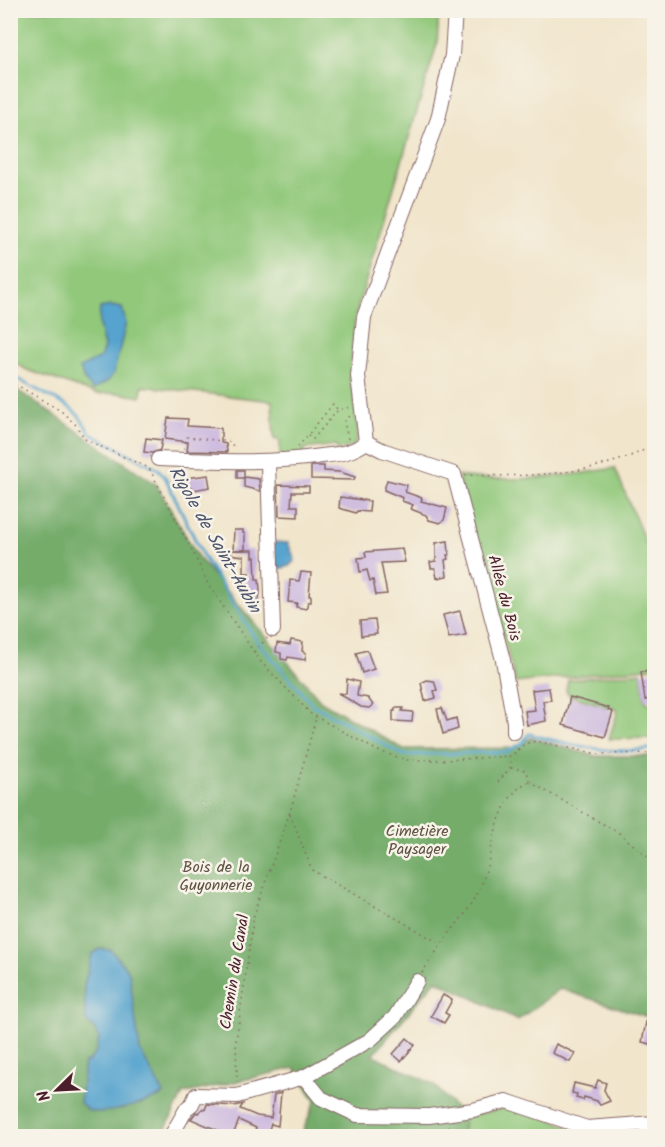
<svg xmlns="http://www.w3.org/2000/svg" width="665" height="1147" font-family="Kalam,sans-serif">
<style>
.green{fill:#91c87a;stroke:#6e7452;stroke-width:1.5}
.forest{fill:#74ac6a;stroke:#5f664a;stroke-width:1.5}
.water{fill:#54a3ce;stroke:#4f617c;stroke-width:1.5}
.lines{fill:none;stroke-linecap:round;stroke-linejoin:round}
.stream{stroke:#54a3ce;stroke-width:3}
.building{fill:#c9b4de}
.minor-casing{stroke:#846463;stroke-width:16}
.path{stroke:#846463;stroke-width:1.5;stroke-dasharray:1.5 4.5;stroke-linecap:butt}
.minor{stroke:#fff;stroke-width:14}
.labels{text-anchor:middle;dominant-baseline:central;stroke-width:5;stroke-linejoin:round;paint-order:stroke}
.street-label{font-size:16px;fill:#4a1f2b;stroke:#f7f3e8}
.park-label{font-size:16px;fill:#5f5243;stroke:#f7f3e8}
.water-label{font-size:18px;font-style:italic;fill:#4e546c;stroke:#f7f3e8}
</style>
<rect width="100%" height="100%" fill="#f7f3e8"/>
<filter id="ink" filterUnits="userSpaceOnUse"><feTurbulence type="fractalNoise" baseFrequency=".0167" numOctaves="2"/><feDisplacementMap in="SourceGraphic" scale="12" xChannelSelector="R" yChannelSelector="G"/><feConvolveMatrix kernelMatrix="1 2 1 2 8 2 1 2 1" color-interpolation-filters="sRGB"/></filter>
<filter id="wash" filterUnits="userSpaceOnUse"><feTurbulence type="fractalNoise" baseFrequency=".008" numOctaves="4" result="noise"/><feDisplacementMap in="SourceGraphic" scale="24" xChannelSelector="R" yChannelSelector="G"/><feGaussianBlur stdDeviation="1.35" result="paint"/><feColorMatrix in="noise" values="0 0 0 0 0 0 0 0 0 0 0 0 0 0 0 0 0 1.4 0 .05"/><feComposite in="paint" operator="in"/></filter>
<g filter="url(#wash)">
<rect width="100%" height="100%" fill="#f1e5cb"/>
<g class="green">
<polygon points="11,11 439,11 437,44 355,317 350,379 354,395 358,435 354,446 337,450 336,445 304,449 304,455 280,457 280,441 274,439 272,401 142,386 141,397 117,393 97,394 27,370 11,360"/>
<path d="M615,468l39,96v103l-138,16 -58,-207c53,7 105,1 157,-8z"/>
<polygon points="641,672 645,700 654,708 654,736 653,738 609,739 618,710 569,695 566,690 568,680"/>
<polygon points="515,1106 578,1130 640,1131 648,1136 462,1136 464,1117"/>
</g>
<polygon class="forest" points="10,385 156,484 198,557 321,701 403,749 512,748 531,738 595,756 654,756 654,1019 560,989 518,1020 436,980 373,1055 433,1084 464,1117 462,1136 301,1136 315,1101 295,1068 183,1094 162,1136 11,1136"/>
<g class="water">
<polygon points="111,306 122,308 126,323 114,373 108,381 93,390 84,380 80,368 100,358 104,347 99,325 100,308"/>
<polygon points="271,542 288,543 295,560 289,566 274,570"/>
<path d="M100,949l11,1 18,22 11,79 24,43c-14,8 -61,23 -76,16 -2,-1 -6,-6 -8,-7l4,-41h4l8,-10 3,-14 -4,-8 -9,-9 -2,-35 8,-32z"/>
</g>
<g class="lines">
<path class="stream" d="M10,375l59,32 10,9 12,18 67,35 7,8 38,79 54,85 56,64 90,50 104,-3 15,-9 7,-9c40,11 85,22 125,14"/>
</g>
<g id="blocks">
<g class="building">
<polygon points="168,418 188,419 187,426 221,428 221,443 226,444 227,452 187,451 188,442 165,439"/>
<polygon points="146,438 162,440 160,450 152,453 144,452"/>
<polygon points="311,466 324,466 324,471 340,472 355,477 354,480 311,479"/>
<polygon points="237,470 244,470 244,477 259,479 260,491 244,487 244,478 237,478"/>
<polygon points="208,475 210,487 194,490 193,488 187,488 186,478"/>
<polygon points="387,480 407,485 405,492 422,498 421,501 447,508 444,520 440,523 429,520 426,515 411,509 413,505 402,501 403,498 384,490"/>
<polygon points="278,485 309,486 309,492 292,492 291,506 298,506 298,517 279,516"/>
<polygon points="340,497 370,501 369,512 357,511 356,513 339,508"/>
<polygon points="234,530 243,530 243,533 245,534 245,550 233,550"/>
<polygon points="448,541 449,555 447,555 448,559 445,560 447,576 437,578 435,568 431,568 430,562 436,561 436,543"/>
<polygon points="402,549 405,562 381,563 387,594 376,595 373,580 370,581 367,570 360,572 358,558 366,557 365,552"/>
<polygon points="229,550 253,550 253,557 255,557 256,579 259,579 260,590 259,600 257,601 256,607 248,606 246,602 248,584 245,583 249,573 244,573 244,556 229,554"/>
<polygon points="301,572 311,573 309,596 311,596 311,602 308,602 306,609 296,607 297,603 288,602 290,580 299,581"/>
<polygon points="460,611 466,635 449,638 443,615"/>
<polygon points="375,620 377,634 361,636 360,621"/>
<polygon points="291,640 303,642 302,651 306,653 305,660 288,657 287,660 281,659 281,653 276,652 277,643 290,645"/>
<polygon points="367,650 374,669 362,673 356,653"/>
<polygon points="654,671 654,698 645,700 641,672"/>
<polygon points="347,679 359,682 357,696 368,698 373,705 369,708 361,707 338,693 346,694"/>
<polygon points="427,680 434,681 437,690 434,691 436,698 425,701 421,683"/>
<polygon points="549,688 551,700 543,701 546,721 527,725 525,711 535,710 532,690"/>
<polygon points="570,697 609,708 608,710 613,712 605,737 563,725"/>
<polygon points="395,708 403,708 402,711 413,712 412,722 393,721 393,711 395,711"/>
<polygon points="442,708 447,721 456,718 458,729 443,734 437,709"/>
<polygon points="443,995 452,1000 445,1013 449,1015 444,1023 431,1016"/>
<polygon points="646,1022 654,1024 654,1037 652,1037 650,1044 642,1042"/>
<polygon points="407,1038 415,1045 401,1061 393,1054"/>
<polygon points="556,1044 575,1053 570,1062 552,1053"/>
<polygon points="598,1080 606,1083 604,1090 610,1101 600,1105 597,1101 584,1097 583,1100 576,1098 577,1094 572,1093 574,1083 595,1088"/>
<polygon points="281,1093 278,1126 271,1124 266,1137 253,1137 256,1128 239,1120 233,1135 229,1135 191,1119 196,1112 198,1113 202,1109 205,1110 207,1104 234,1106 243,1104 240,1109 257,1116 271,1118 274,1095"/>
</g>
</g>
</g>
<g filter="url(#ink)">
<use href="#blocks" fill-opacity="0" stroke="#846463" stroke-width="1.5"/>
<g class="lines">
<g class="minor-casing">
<g id="minor">
<polyline points="366,442 358,376 364,317 438,119 452,55 455,10"/>
<polyline points="366,442 382,450 454,474 503,660 514,722 514,732"/>
<path d="M158,459c56,2 110,5 164,-3 16,-2 31,-3 44,-14"/>
<polyline points="268,462 273,630"/>
<polyline points="304,1077 321,1098 357,1115 429,1116 473,1110 506,1101 587,1128 654,1123"/>
<polyline points="171,1136 187,1108 192,1104 196,1095 237,1096 304,1077 370,1040 395,1017 417,981"/>
</g>
</g>
<g class="path">
<polyline points="10,381 61,411 75,424 86,440 149,468 193,552 208,584 260,661 311,714 378,751 407,760 446,760 511,756 518,750 517,744"/>
<polyline points="308,435 313,439 338,410 350,407"/>
<polyline points="348,439 344,422 351,415"/>
<polyline points="298,447 333,404 338,410"/>
<polyline points="184,449 187,437 232,442 233,449"/>
<path d="M465,475c64,2 132,1 189,-30"/>
<polyline points="254,652 267,638"/>
<polyline points="518,750 524,744 536,741 598,754 654,753"/>
<polyline points="511,768 525,770 529,780"/>
<polyline points="498,782 510,768 511,757"/>
<polyline points="530,782 619,833 654,862"/>
<polyline points="290,814 312,870 441,944"/>
<path d="M422,973c7,-11 14,-21 21,-31 13,-18 29,-34 37,-54 15,-35 12,-87 49,-107"/>
<polyline points="237,1083 236,1041 254,915 290,812 316,718"/>
<polyline points="434,1136 450,1126"/>
</g>
<use href="#minor" class="minor"/>
</g>
</g>
<g class="labels">
<g class="street-label">
<text transform="translate(504 598) rotate(75)">Allée du Bois</text>
<text transform="translate(235 972) rotate(-81)">Chemin du Canal</text>
</g>
<g class="park-label">
<text x="417" y="831">Cimetière<tspan x="417" dy="18">Paysager</tspan></text>
<text x="216" y="867">Bois de la<tspan x="216" dy="18">Guyonnerie</tspan></text>
</g>
<g class="water-label">
<text transform="translate(214 540) rotate(60)">Rigole de Saint-Aubin</text>
</g>
</g>
<rect width="665" height="1147" fill="none" stroke="#f7f3e8" stroke-width="36"/>
<g transform="translate(57 1090) rotate(246)" stroke="#f7f3e8" stroke-width="4.5" paint-order="stroke">
<path d="M0-4.5L10 22L0 15L-10 22Z" fill="#4a1f2b"/>
<text y="-9" font-size="16" font-weight="bold" text-anchor="middle" fill="#4a1f2b">N</text>
</g>
</svg>
